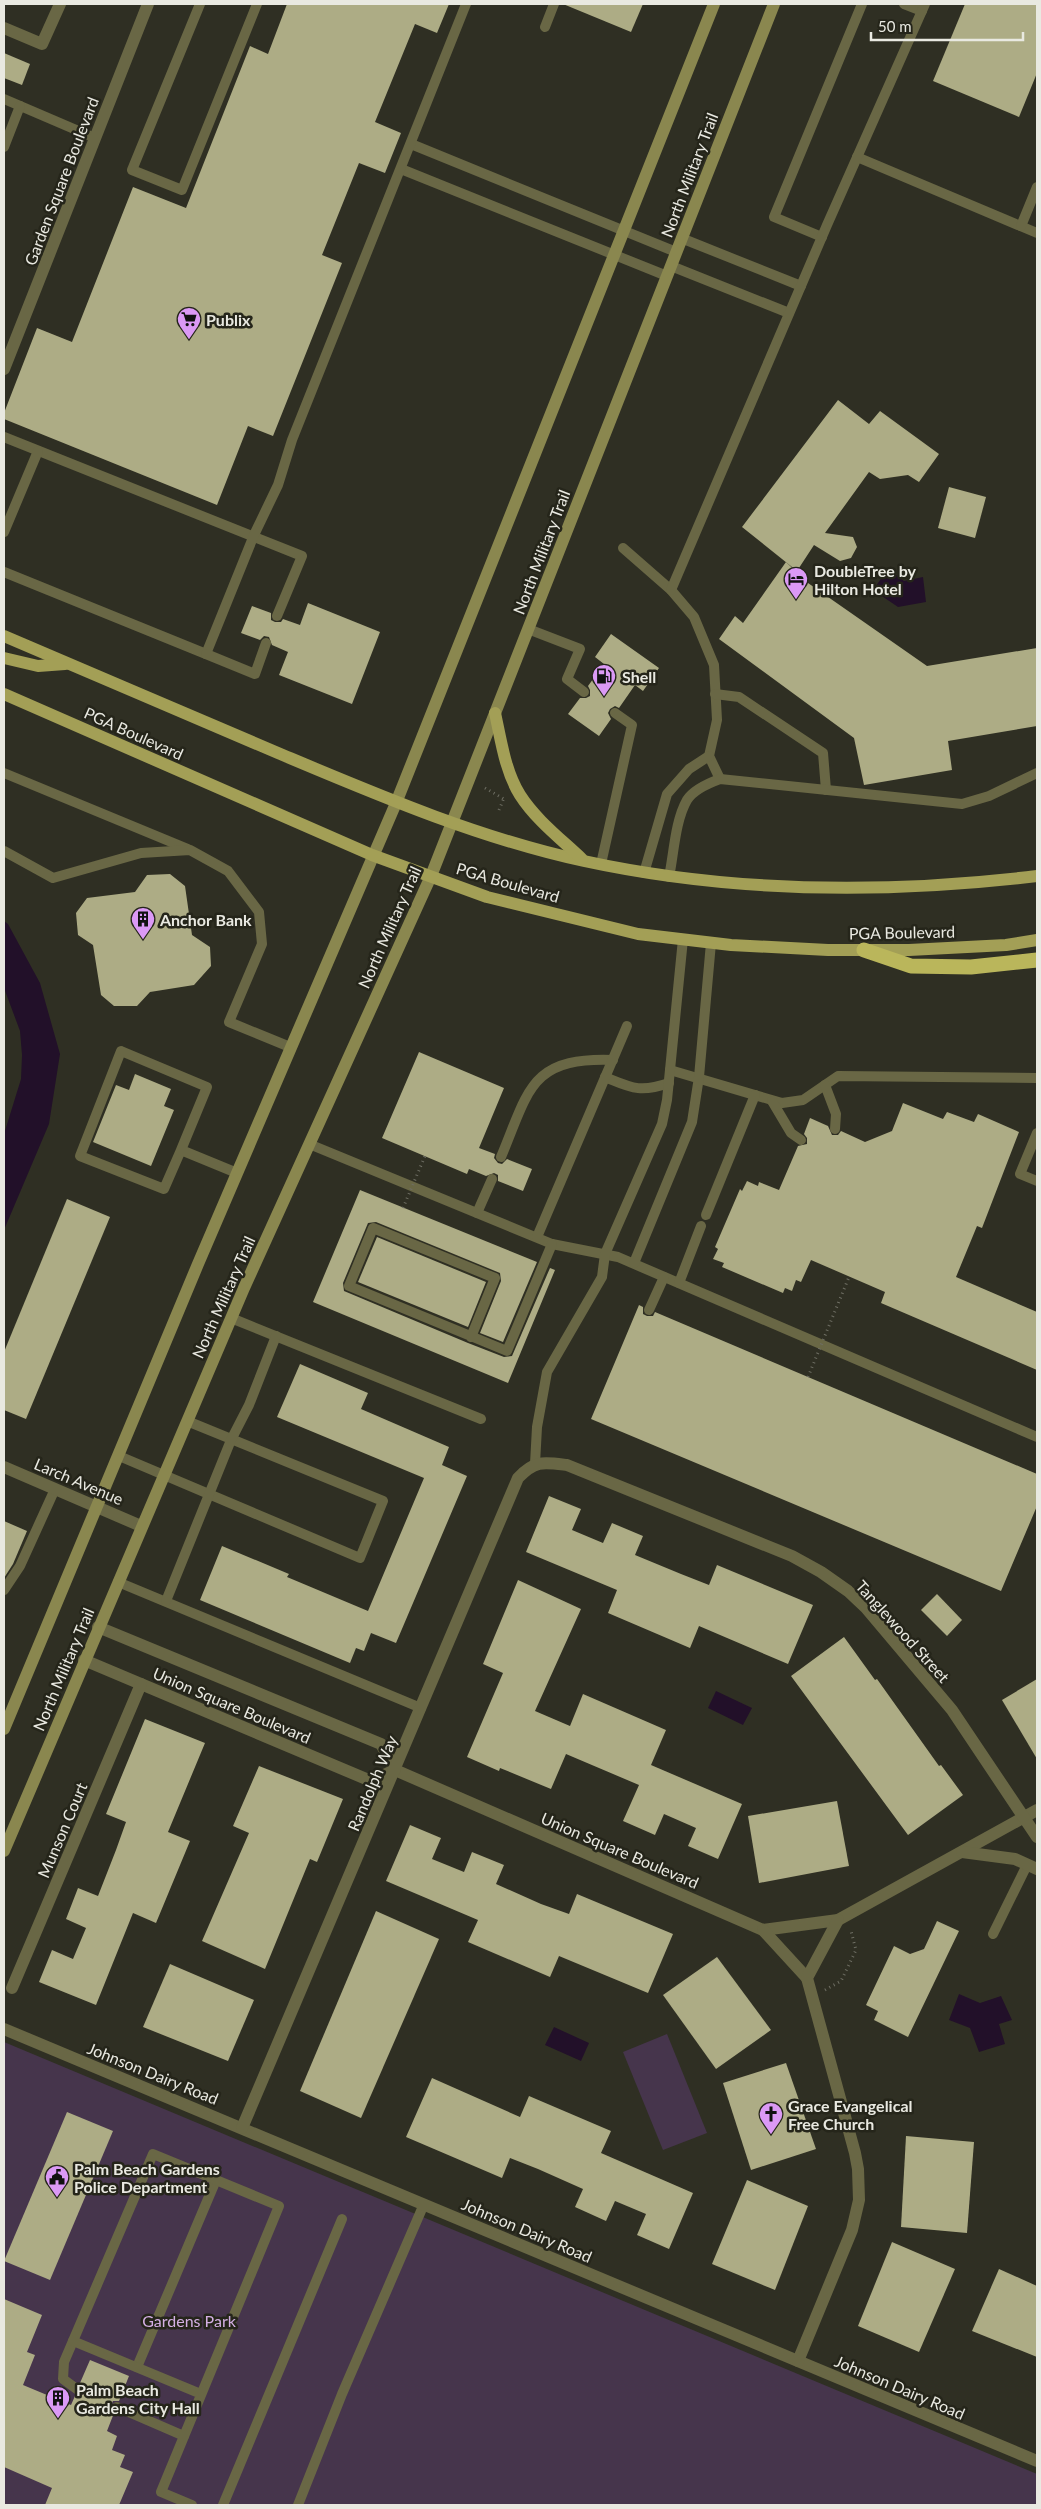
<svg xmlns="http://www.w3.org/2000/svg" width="1041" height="2509" font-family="Lato,sans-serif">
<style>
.green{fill:#46354c}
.water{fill:#221029}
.building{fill:#adac85}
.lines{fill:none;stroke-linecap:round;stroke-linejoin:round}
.path{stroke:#6e6e63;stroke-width:3;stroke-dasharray:1 4;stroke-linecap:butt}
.service{stroke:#696745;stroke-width:10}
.minor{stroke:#696745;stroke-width:12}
.secondary{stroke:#8a874f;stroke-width:12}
.primary{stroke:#a39f56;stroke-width:12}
.motorway{stroke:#bab65b;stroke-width:15}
.path-bridge{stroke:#6e6e63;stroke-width:3;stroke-dasharray:1 4;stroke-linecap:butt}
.labels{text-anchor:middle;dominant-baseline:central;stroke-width:5;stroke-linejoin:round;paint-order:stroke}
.street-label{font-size:16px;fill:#e9e9e1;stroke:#25251a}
.poi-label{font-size:16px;font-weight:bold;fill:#e9e9e1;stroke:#25251a;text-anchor:start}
.park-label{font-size:16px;fill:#d4afe4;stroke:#25251a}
</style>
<rect width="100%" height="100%" fill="#2f2f23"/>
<g class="green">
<polygon points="667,2034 707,2133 663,2150 623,2052"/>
<polygon points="4,2042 1037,2474 1037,2505 4,2505"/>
</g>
<g class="water">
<polygon points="888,569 904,581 923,577 926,602 898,607 873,590"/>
<polygon points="4,921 8,924 40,983 60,1054 49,1124 4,1230 4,1134 21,1079 22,1055 20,1031 4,988"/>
<polygon points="716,1691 752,1708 743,1725 708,1708"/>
<polygon points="959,1994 980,2003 1001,1996 1012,2020 999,2024 1005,2044 979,2052 970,2028 949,2020"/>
<polygon points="554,2027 589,2043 581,2061 545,2045"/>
</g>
<g class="building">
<polygon points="287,4 449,4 437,33 415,24 375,122 401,133 385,173 359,163 322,255 342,263 273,436 248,426 217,505 4,419 4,413 37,328 72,342 133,187 186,208 250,46 268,54"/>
<polygon points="563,4 643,4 631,32"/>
<polygon points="965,4 1037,4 1037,73 1019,117 933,81"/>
<polygon points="4,53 30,64 22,85 4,78"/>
<polygon points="838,400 869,424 880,411 939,454 919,482 908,475 880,479 869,472 825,533 853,537 857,547 851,558 840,561 814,545 797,571 742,527"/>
<polygon points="949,487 986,497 975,538 938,528"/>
<polygon points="786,562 808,583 927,666 1037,648 1037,726 948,741 952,770 864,785 854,738 719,639 735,616 743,623"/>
<polygon points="308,603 380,632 352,704 279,675 288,652 272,645 269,637 264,636 260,640 241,633 252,606 271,613 271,620 275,622 281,622 283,619 300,625"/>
<polygon points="611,634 659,668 643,691 635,685 619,708 615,706 610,709 608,713 611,719 599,736 568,714 580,698 586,698 590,696 590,690 588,686 604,664 595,657"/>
<polygon points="170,874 185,886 192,935 210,947 211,966 194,985 150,992 137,1006 114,1006 101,995 93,945 78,935 76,913 87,898 135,892 147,875"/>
<polygon points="419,1052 504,1088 479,1148 495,1154 494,1158 498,1163 502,1164 507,1159 532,1169 523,1191 498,1181 498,1175 494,1173 486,1176 469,1169 467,1174 382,1138"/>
<polygon points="135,1074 171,1089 164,1106 174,1110 151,1166 93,1142 116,1085 129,1090"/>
<polygon points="903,1103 943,1119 947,1112 974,1122 978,1114 1019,1132 982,1228 977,1226 956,1277 1037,1312 1037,1370 881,1303 885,1292 811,1260 801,1282 796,1280 792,1291 785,1288 783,1293 722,1267 724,1263 713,1259 718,1249 715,1247 740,1189 742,1191 747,1181 758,1186 759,1182 779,1190 798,1146 807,1144 807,1138 804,1134 810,1118 828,1126 832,1135 838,1135 841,1131 865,1142 892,1131"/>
<polygon points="360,1190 537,1262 503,1342 480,1333 501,1281 500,1273 376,1222 368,1223 343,1283 344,1291 468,1343 504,1357 512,1356 550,1268 555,1270 508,1383 313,1302"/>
<polygon points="67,1199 110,1217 26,1419 4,1410 4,1352"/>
<polygon points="377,1237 486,1282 468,1327 358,1282"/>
<polygon points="639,1305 643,1307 643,1314 647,1316 653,1316 655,1312 1037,1474 1037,1506 1001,1591 591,1419"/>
<polygon points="300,1364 368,1393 361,1409 449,1447 442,1465 467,1476 396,1643 371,1633 364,1651 356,1648 350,1663 200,1600 222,1546 289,1574 287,1577 368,1611 424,1478 277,1417"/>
<polygon points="549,1496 581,1509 572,1530 603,1543 612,1523 643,1536 635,1555 681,1574 709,1585 717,1565 813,1605 788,1664 699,1626 690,1648 608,1613 617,1590 526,1552"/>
<polygon points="4,1521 27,1531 13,1564 4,1578"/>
<polygon points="518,1580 581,1609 535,1711 570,1726 583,1694 666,1730 651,1765 742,1804 718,1859 688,1846 696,1828 664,1814 655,1835 623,1821 639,1785 566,1754 551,1789 500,1768 499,1771 467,1757 503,1673 483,1664"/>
<polygon points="937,1594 962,1620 947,1636 921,1610"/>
<polygon points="844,1637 875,1680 877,1679 939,1766 941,1765 963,1795 908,1835 791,1676"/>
<polygon points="1037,1679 1037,1759 1002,1700"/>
<polygon points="145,1719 205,1743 168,1832 190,1841 156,1923 133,1913 96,2005 39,1982 52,1950 73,1959 86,1928 66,1919 78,1888 98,1896 116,1850 126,1822 106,1814"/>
<polygon points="259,1766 343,1799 317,1862 310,1859 265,1969 202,1941 249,1833 233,1826"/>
<polygon points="837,1801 849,1866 759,1883 748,1816"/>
<polygon points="410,1825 441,1838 432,1859 464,1872 472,1852 504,1865 496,1884 541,1904 569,1914 577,1894 673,1934 648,1993 559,1956 550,1977 468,1942 478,1920 386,1881"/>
<polygon points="376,1911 439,1939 361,2118 300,2091"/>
<polygon points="937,1921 959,1931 908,2037 874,2020 878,2011 866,2005 894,1946 910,1954 924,1949"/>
<polygon points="717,1957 771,2030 716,2069 663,1995"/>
<polygon points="170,1964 254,2000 228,2061 143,2027"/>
<polygon points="786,2063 816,2149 751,2170 723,2083"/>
<polygon points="432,2078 520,2117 529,2096 611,2131 601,2153 693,2193 669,2249 637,2235 646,2214 615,2201 606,2221 575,2207 583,2189 538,2169 510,2158 502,2178 406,2137"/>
<polygon points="67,2112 113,2131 50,2280 4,2261"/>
<polygon points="906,2136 974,2142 967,2233 901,2227"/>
<polygon points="747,2180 808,2206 775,2290 712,2264"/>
<polygon points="892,2242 955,2269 919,2352 858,2326"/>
<polygon points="999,2269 1037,2286 1037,2357 972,2331"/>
<polygon points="4,2299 42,2315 27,2352 35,2355 23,2385 71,2405 75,2396 80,2396 84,2394 84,2388 80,2383 90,2360 129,2376 119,2401 113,2401 111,2405 114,2413 107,2431 117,2436 112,2450 125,2455 120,2467 133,2472 119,2505 45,2505 52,2488 4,2467"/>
</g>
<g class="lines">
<g class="path">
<polyline points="485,788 504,799"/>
<polyline points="499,810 504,798"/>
<polyline points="825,1990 841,1981 856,1950 851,1931"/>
</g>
<g class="service">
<polyline points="200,4 132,170 182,190 257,4"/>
<polyline points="904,4 922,11"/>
<polyline points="545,27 554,4"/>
<polyline points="4,99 95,138"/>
<polyline points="411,144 676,252"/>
<polyline points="4,147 20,106"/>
<polyline points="857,157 1037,233"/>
<polyline points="401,169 667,276"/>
<polyline points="1021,226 1037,187"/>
<polyline points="822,237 774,217 862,4"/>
<polyline points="681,238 801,286"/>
<polyline points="671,266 789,313"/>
<polyline points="4,437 302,556 277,616"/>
<polyline points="4,532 38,451"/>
<polyline points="623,548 671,590 694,617 714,665 717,720 709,756 720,779"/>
<polyline points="4,572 206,654 254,535 278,485 292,440 466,4"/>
<polyline points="671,590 827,225 925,4"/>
<polyline points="528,629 580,649 567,679 584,692"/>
<polyline points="206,654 255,674 266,643"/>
<polyline points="715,694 739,697 823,753 826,790"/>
<polyline points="4,773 188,849"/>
<polyline points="4,851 53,878 141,853 190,850 228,871 259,912 262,944 229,1022 290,1047"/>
<polyline points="601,864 632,725 615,713"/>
<polyline points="644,873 667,794 689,769 709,756"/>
<path d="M669,877c5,-24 6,-56 18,-77 7,-11 22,-17 33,-21l242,25 27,-8 48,-23"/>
<polyline points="670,1070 782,1103 803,1100 838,1076 1037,1078"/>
<path d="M605,1077c27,11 35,16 64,6"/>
<polyline points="825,1085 836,1114 835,1129"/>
<polyline points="772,1101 791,1133 801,1140"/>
<polyline points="1037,1133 1020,1174 1037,1181"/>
<polyline points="309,1144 552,1244 618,1257 1037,1437"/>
<polyline points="181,1150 164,1189 80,1156 121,1051 207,1087 181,1150 237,1173"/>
<path d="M501,1157c28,-67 29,-100 112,-97"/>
<polyline points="477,1213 492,1179"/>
<polyline points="706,1215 755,1095"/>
<polyline points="537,1237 627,1026"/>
<polyline points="634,1263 692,1122 699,1077 711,943"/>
<polyline points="679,1283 701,1226"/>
<polyline points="649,1310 664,1277"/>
<polyline points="231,1318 481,1419"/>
<polyline points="471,1337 495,1278 373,1228 349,1286 507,1351 552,1244"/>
<polyline points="119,1456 360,1558 383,1501 187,1421"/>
<polyline points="535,1464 537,1427 547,1372 602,1277 605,1254 662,1124 667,1100 683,939"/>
<polyline points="118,1582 421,1708"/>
<polyline points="4,1590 20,1566 55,1489"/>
<polyline points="166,1601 231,1440 249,1405 276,1336"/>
<polyline points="993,1934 1027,1865"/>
<polyline points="73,2341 64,2362 63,2379 78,2390"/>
<polyline points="137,2367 216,2180"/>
<polyline points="117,2407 184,2436"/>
<polyline points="192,2505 161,2492 279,2206 153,2154 73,2341 201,2394"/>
<polyline points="223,2505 342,2219"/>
<polyline points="298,2505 342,2394 424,2204"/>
</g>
<g class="minor">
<polyline points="4,28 42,44 60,4"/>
<polyline points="4,369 148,4"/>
<polyline points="4,1467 141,1526"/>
<polyline points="98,1627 381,1744 395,1770 763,1930 838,1920 1037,1810"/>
<polyline points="84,1660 371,1781 395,1770"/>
<polyline points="962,1852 1015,1859 1037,1869"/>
<polyline points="763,1930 807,1978"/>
<polyline points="12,1988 141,1684"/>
<polyline points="4,2029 1037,2461"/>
<path d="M242,2128l276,-650c17,-18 25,-16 49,-13l225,91 29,16 27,19 18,17 86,102 85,127"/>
<polyline points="798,2361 852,2230 859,2200 858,2169 855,2153 807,1978 838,1920"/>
</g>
<g class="secondary">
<polyline points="4,1729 198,1264 396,803 714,4"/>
<polyline points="4,1851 244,1288 431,876 774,4"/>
</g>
<g class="primary">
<path d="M4,636c91,39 183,78 274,117 100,42 200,85 306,108 148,32 303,33 453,15"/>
<polyline points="4,658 38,666 65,664"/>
<polyline points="4,694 372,855 487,897 638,934 731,945 828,950 909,950 1006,945 1037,940"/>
<path d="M495,713c6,27 10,58 25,82 16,25 41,44 62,64"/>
</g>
<polyline class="motorway" points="864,950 911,966 971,967 1037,960"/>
<g class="path-bridge">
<polyline points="403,1208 425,1156"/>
<polyline points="808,1377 849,1277"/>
</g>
</g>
<defs>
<g id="supermarket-pin" transform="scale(1.25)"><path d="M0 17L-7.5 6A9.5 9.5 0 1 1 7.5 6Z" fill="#db99f5" stroke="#25251a"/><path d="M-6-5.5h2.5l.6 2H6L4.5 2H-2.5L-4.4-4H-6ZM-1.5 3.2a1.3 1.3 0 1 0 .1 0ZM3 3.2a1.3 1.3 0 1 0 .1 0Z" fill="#111"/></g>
<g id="hotel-pin" transform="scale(1.25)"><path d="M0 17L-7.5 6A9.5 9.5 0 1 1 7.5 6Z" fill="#db99f5" stroke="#25251a"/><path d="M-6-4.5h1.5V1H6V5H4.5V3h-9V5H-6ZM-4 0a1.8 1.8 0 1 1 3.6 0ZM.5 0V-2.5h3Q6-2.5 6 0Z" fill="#111"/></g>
<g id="fuel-pin" transform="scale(1.25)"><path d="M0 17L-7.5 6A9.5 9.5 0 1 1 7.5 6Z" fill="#db99f5" stroke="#25251a"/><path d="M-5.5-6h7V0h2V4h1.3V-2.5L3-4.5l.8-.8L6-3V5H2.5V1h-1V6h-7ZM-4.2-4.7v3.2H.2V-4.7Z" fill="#111"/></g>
<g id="building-pin" transform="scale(1.25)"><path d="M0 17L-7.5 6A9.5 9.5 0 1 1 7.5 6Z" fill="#db99f5" stroke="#25251a"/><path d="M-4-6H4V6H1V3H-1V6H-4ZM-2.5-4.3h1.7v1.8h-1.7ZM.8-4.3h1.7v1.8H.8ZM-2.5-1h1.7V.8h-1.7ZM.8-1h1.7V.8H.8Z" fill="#111"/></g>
<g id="church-pin" transform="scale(1.25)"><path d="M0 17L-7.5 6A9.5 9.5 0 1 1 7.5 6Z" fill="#db99f5" stroke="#25251a"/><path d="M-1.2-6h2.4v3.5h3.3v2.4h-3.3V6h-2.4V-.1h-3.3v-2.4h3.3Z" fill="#111"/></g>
<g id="civic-pin" transform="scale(1.25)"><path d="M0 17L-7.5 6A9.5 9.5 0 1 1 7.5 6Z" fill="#db99f5" stroke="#25251a"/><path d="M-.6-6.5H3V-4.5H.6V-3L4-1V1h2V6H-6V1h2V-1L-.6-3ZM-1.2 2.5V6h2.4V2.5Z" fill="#111"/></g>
</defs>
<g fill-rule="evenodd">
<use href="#supermarket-pin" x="189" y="319"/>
<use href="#hotel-pin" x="796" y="579"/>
<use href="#fuel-pin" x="604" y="676"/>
<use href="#building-pin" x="143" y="919"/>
<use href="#church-pin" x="771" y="2114"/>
<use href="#civic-pin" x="57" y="2177"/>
<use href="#building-pin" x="58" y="2398"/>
</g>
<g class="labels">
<g class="street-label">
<text transform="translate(689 175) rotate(-69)">North Military Trail</text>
<text transform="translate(61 181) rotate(-69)">Garden Square Boulevard</text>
<text transform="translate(541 552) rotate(-69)">North Military Trail</text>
<text transform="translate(134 733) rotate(24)">PGA Boulevard</text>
<text transform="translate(508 882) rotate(16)">PGA Boulevard</text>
<text transform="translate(389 927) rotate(-66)">North Military Trail</text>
<text transform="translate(902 932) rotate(-1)">PGA Boulevard</text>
<text transform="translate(223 1297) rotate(-66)">North Military Trail</text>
<text transform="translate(79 1481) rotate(23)">Larch Avenue</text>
<text transform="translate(903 1631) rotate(48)">Tanglewood Street</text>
<text transform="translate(63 1669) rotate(-67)">North Military Trail</text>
<text transform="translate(232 1705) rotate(23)">Union Square Boulevard</text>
<text transform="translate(372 1783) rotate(-67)">Randolph Way</text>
<text transform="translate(62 1830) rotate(-67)">Munson Court</text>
<text transform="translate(620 1850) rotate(23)">Union Square Boulevard</text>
<text transform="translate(153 2073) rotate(22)">Johnson Dairy Road</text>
<text transform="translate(527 2230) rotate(23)">Johnson Dairy Road</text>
<text transform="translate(900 2387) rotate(23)">Johnson Dairy Road</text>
</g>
<g class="poi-label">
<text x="206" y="319">Publix</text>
<text x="814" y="570">DoubleTree by<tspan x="814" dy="18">Hilton Hotel</tspan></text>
<text x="622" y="676">Shell</text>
<text x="160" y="919">Anchor Bank</text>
<text x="788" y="2105">Grace Evangelical<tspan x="788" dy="18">Free Church</tspan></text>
<text x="74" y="2168">Palm Beach Gardens<tspan x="74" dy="18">Police Department</tspan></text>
<text x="76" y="2389">Palm Beach<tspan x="76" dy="18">Gardens City Hall</tspan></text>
</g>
<g class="park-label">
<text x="189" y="2320">Gardens Park</text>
</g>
</g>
<rect width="1041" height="2509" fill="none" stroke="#e9e9e1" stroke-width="10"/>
<path d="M871 32v8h152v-8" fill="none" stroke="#e9e9e1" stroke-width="2.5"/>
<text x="878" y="32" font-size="15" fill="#e9e9e1" stroke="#25251a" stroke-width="4" paint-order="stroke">50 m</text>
</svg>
